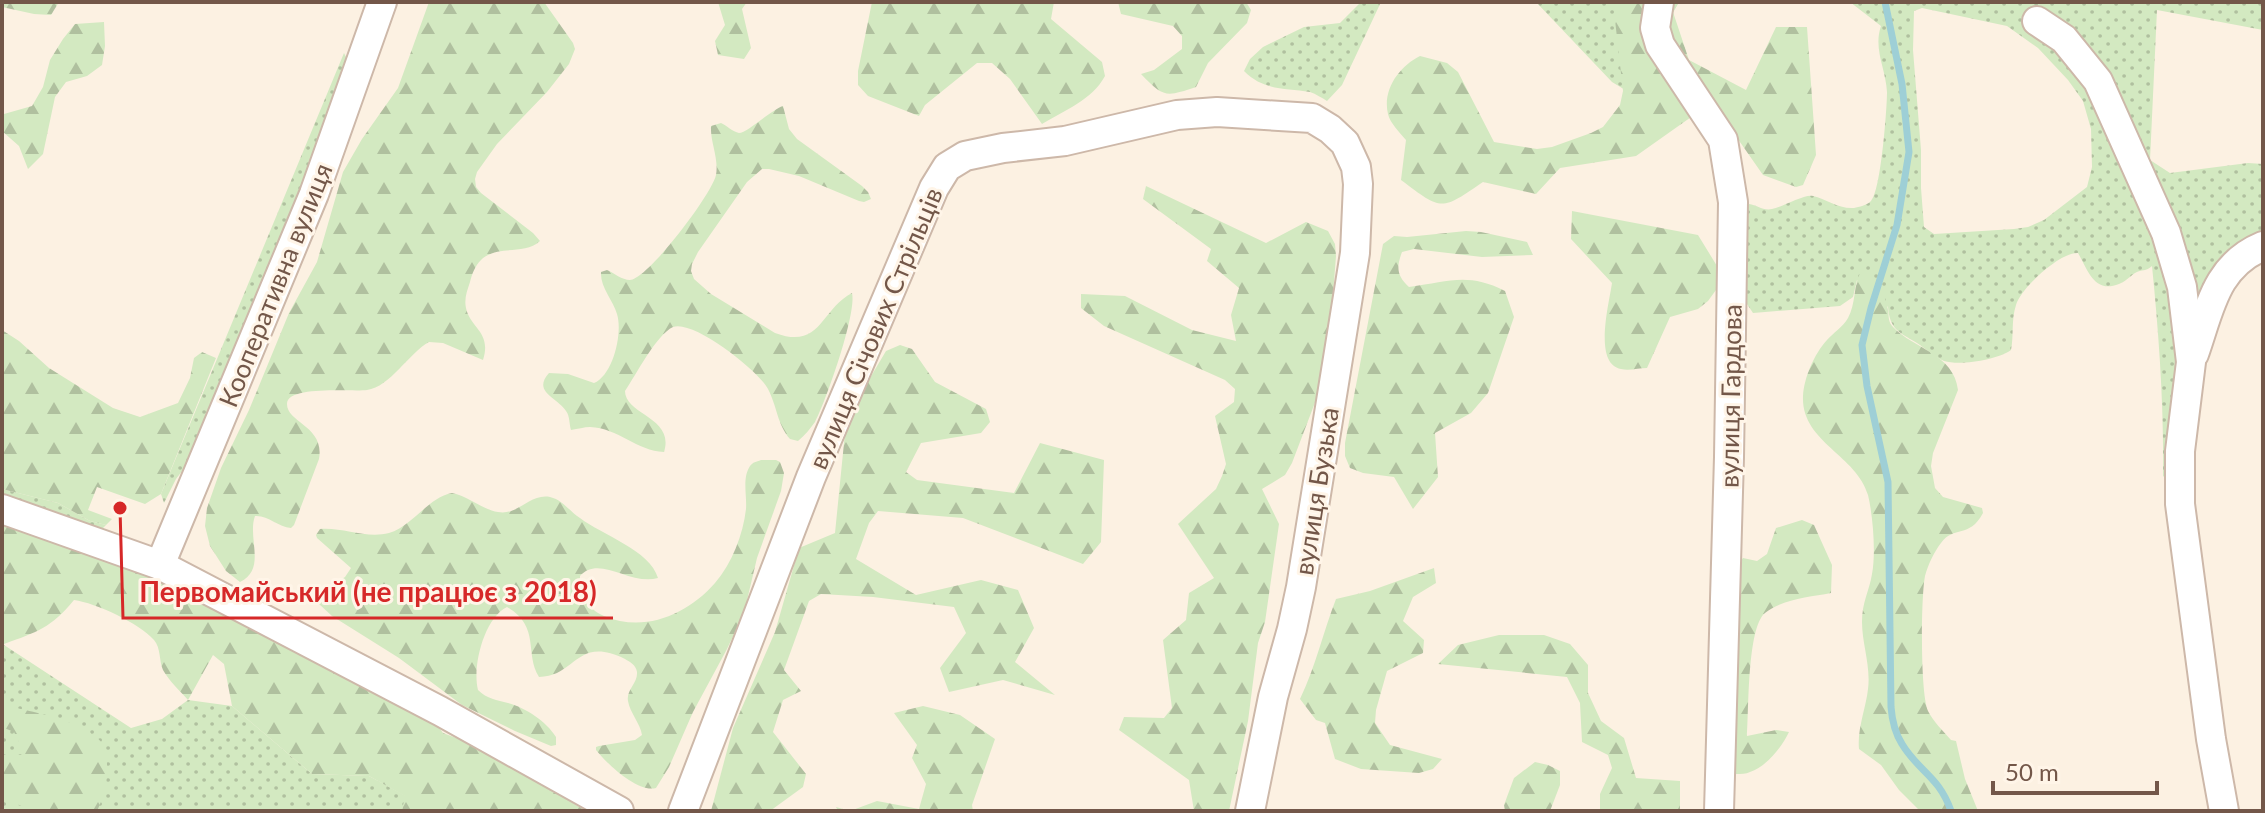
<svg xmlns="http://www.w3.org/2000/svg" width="2265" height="813" font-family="Lato,sans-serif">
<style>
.grass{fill:url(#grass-dots);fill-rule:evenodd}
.forest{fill:url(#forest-firs)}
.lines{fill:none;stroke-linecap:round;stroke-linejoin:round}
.stream{stroke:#9ecfd6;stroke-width:7}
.minor-casing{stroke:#cdb8a9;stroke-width:32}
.minor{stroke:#fff;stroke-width:28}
.labels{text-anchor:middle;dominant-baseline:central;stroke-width:6;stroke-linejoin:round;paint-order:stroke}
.street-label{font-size:26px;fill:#735749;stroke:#fff5e8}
.leader{fill:none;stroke:#d62828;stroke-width:3}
.callout-dot{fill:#d62828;stroke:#fff5e8;stroke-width:3}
.callout-label{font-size:28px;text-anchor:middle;font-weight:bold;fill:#d62828;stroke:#fff5e8;stroke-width:6;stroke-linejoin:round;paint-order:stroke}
</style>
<defs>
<pattern id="grass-dots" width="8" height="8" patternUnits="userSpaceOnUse" patternTransform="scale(2)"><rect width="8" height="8" fill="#d3e9c1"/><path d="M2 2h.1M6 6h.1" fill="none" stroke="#b0c09f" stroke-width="1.8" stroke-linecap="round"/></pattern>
<pattern id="forest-firs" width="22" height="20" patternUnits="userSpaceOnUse" patternTransform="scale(2)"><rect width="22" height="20" fill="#d3e9c1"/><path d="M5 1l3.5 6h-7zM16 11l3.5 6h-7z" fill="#b0c09f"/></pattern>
</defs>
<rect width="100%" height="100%" fill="#fcf1e2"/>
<g class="grass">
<path d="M1361,2h20l-39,83 -15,16c-5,-3 -11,-7 -17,-9 -25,-4 -46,-1 -66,-21l6,-12 13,-12 41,-20 36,-4z"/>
<polygon points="1536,2 1679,2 1667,23 1647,103 1612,82"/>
<path d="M1850,2h413v28l-106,-20 -7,150 20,13 78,-10 15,1v72l-30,16 -60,212 -10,13c1,-71 -4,-141 -11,-211 -6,6 -10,3 -17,7 -6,4 -10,9 -16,11 -25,10 -31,-14 -41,-31 -18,-1 -57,35 -62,52 -5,15 -2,31 -5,45 -14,10 -51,16 -67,11 -10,-4 -18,-12 -27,-18 -18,-11 -27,-13 -29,-36l-31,-27 -4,17 -13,9 -87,7 -8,-12 -2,-36 3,-55 3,-6c8,1 14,7 23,5 11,-2 32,-15 41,-13 13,3 25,13 41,12 5,-1 13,-3 17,-7 10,-10 16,-92 16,-109 -1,-23 -14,-43 -6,-66zM1922,8l85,18 31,22 30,32 15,21 8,28 1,38 -5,20 -43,33 -16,7 -14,2 -80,5 -10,-7 -3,-39v-38l-8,-100 1,-39z"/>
<polygon points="344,53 350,65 350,76 189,462 176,479 164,503 161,494"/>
<polygon points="2,489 58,503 90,521 106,525 101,530 69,517 2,496"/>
<polygon points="4,645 131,728 162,719 188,700 232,706 312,774 369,776 406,796 402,811 2,811 2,647"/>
</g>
<g class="forest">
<polygon points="2,2 59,2 51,15 34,14 2,7"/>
<path d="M429,2h115l29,41 2,6 -6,15 -22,28 -50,52 -20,28 -2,7 1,8 5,6 52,40 7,8c-16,15 -43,3 -59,19 -6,6 -9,14 -11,22 -3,9 -6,17 -4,26 4,20 26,24 17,52l-40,-17 -14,-1c-20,11 -39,45 -62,48 -14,2 -80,-5 -80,14 0,19 38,22 32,55l-25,66 -3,3c-13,-1 -23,-13 -36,-12 -8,22 12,53 -15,66l-14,-11 -16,-25 -5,-20 2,-18 14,-40 28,-58 40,-97 28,-51 26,-90 19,-33 36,-51z"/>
<polygon points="718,2 747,2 742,9 751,48 744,59 718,55 715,41 725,25"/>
<path d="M872,2h182l-3,17 51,43 3,14c-13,24 -40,34 -63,48l-32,-45 -18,-16h-15l-52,42 -6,11 -51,-20 -10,-11v-14z"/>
<path d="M1118,2h128l5,8 -4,13 -39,40 -12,24c-30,10 -32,11 -55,-13l13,-4 28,-21v-13l-9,-10 -52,-12z"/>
<path d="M1613,2h66l-6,10 16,48 57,30 30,-63h31l9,128 -13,30 -7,2 -33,-12 -30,-43 -39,-17 -58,41 -76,12 -24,26 -53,-12c-42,29 -41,29 -82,-2l5,-40c-6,-7 -16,-17 -18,-26 -6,-25 12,-48 32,-58l27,7 11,9 36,70 43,7 15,-2 39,-14 12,-6 17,-22 3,-14z"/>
<polygon points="104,22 105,46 102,65 87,76 66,82 55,97 43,154 28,169 19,146 2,131 2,119 4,114 32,106 43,87 50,60 63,39 75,24"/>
<path d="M783,106l6,23 8,10 65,47 6,6 3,7 -7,3 -5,-1 -60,-25 -30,-7h-7l-15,13 -49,70 -6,12 -1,7 3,8 17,15 64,39c46,17 45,-23 77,-40 5,20 -26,108 -37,129 -5,7 -10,13 -17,19l-8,-2c-13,-15 -13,-33 -22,-50 -9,-18 -75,-70 -95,-62 -17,8 -37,48 -48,64 0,24 50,26 39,61 -27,-1 -46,-24 -74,-25 -6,0 -12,2 -19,3 -2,-6 -1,-14 -5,-19 -9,-14 -34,-19 -17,-38l19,1 26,9c19,-8 29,-50 23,-69 -4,-14 -17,-27 -16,-42l6,-2c7,3 15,10 23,10 18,-1 82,-86 86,-105 3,-17 -6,-33 -5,-49l10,-3c5,2 12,9 18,10 8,0 32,-23 44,-27z"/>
<polygon points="1146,186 1266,243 1306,222 1328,231 1335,244 1336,256 1327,371 1292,463 1285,475 1262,489 1279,524 1265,622 1258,643 1248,721 1229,811 1194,811 1189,780 1119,730 1124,717 1164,718 1172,708 1163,640 1186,620 1189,593 1214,578 1178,524 1216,489 1222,476 1226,464 1215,416 1234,402 1235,389 1225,380 1104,326 1081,308 1081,294 1125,296 1192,330 1236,341 1231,315 1239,288 1207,261 1211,249 1143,199"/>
<path d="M1572,211l126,24 19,31 -1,24 -8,11 -10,8 -28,8 -23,51c-8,0 -18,3 -26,1 -28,-5 -12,-65 -9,-86l-41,-44z"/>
<path d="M1466,231l15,1 46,10 6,13 -51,2 -68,-8 -12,3c-6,16 -5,24 7,35 40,-5 58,-15 96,4l9,26 -26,76 -17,20 -36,20 3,44 -25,32 -19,-32 -31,-4 -13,-5 -5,-12v-13l38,-199 11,-8 13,1z"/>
<path d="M1861,271c15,6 25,24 27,39 1,7 0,12 5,17 21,22 61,27 65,63l-25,63 -2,13 4,22 8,9 39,11 1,5c-14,26 -29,12 -42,30 -7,9 -13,22 -16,33 -4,20 -5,117 3,135 5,10 15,20 23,29l5,1 9,38 13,32h-58l-21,-21 -18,-25 -22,-16c-2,-20 7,-41 9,-60 3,-23 -6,-45 -6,-67 0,-20 7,-30 10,-48 4,-21 1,-58 -4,-79 -11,-40 -67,-53 -65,-99 1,-18 11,-42 24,-56 6,-7 16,-13 21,-22 8,-14 5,-32 13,-47z"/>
<polygon points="2,330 19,341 49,368 113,408 140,417 178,403 190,378 194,358 202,352 216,358 161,494 145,504 97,487 88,510 112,519 106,525 90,521 58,503 2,489"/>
<polygon points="900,345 912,349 935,382 986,409 990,422 981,433 921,443 906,472 917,480 1014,493 1040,443 1104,460 1101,542 1083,564 963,518 878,511 869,523 856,559 916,595 981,580 1018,590 1034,628 1015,662 1055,695 1003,680 949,692 940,668 966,633 954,607 873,597 821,594 809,601 784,670 801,691 783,700 773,732 806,774 803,787 770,811 711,811 733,728 775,632 799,548 835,533 846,423 851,410 886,351"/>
<path d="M761,460h15l4,2 4,11 -3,18 -24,67 -13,55 -17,36 -34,63 -24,55 -13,21c-18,5 -49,-24 -60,-38v-3l3,-1 36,-6 7,-5c-2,-12 -12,-22 -14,-34 -2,-11 10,-18 9,-29 -1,-7 -7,-10 -12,-13 -49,-24 -49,18 -86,18 -15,-24 2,-50 -32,-70 -23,11 -35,60 -29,83 9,9 19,10 30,13 18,5 38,18 48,34v8l-5,1 -36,-15 -53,-26 -63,-47 -67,-42 -13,-12 1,-6 9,-11 16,-10 6,-9 -34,-30 -1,-3 4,-6c23,-2 46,10 69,4 24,-7 38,-35 63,-40 16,3 31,17 46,19 20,4 32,-19 52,-15 13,3 19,14 30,21 22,17 70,32 78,60 -28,8 -59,-24 -78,-2 0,18 7,33 24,40 40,17 83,-1 111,-33 17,-20 28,-48 31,-74 1,-14 -4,-31 4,-43 3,-4 6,-4 11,-6z"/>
<path d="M2,518l49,16 7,10 104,26 249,119 32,44 98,37 25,29 20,12h-184l3,-15 -36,-20 -57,-2 -80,-68 -8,-42 -11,-9 -25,45c-8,-9 -19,-19 -25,-30 -4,-9 -2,-22 -9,-30 -15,-17 -58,-37 -80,-40 -23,28 -37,32 -70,44l-2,3z"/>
<path d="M1802,520l12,5 18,40 -1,28c-21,4 -48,6 -66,20 -18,15 -16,98 -18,123l29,-6 13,2c-7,15 -22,34 -39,40 -4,2 -9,2 -14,2l-9,-20 8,-186 8,-10 14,3 10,-7 9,-26z"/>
<path d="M1434,568l2,15 -23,14 -10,24 21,19 -1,13 -36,18 -11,39 -1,13 15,22 52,14 -9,10 -14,4 -58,-4 -26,-10 -10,-36 -9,-3 -16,-21c16,-33 23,-67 36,-100l34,-8z"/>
<polygon points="1499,635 1544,635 1570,644 1588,665 1588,693 1601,721 1624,738 1636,778 1680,781 1680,811 1600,811 1600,794 1612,768 1608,755 1582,742 1580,703 1567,677 1438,664 1458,645"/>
<path d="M4,705c26,7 91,16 102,45 1,5 1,13 1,18 0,17 -3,28 -10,43h-61l-34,-12v-44h23l-11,-23 -12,-5z"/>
<polygon points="923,706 960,715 995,739 972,805 973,811 838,811 836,807 850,811 877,801 919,809 926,784 912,758 917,745 894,713"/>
<polygon points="1535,762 1548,765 1560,771 1560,785 1550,811 1505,811 1504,805 1514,778"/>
</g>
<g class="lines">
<path class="stream" d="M1885,2l17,82 7,68 -12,73 -26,83 -9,37 5,41 21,96 3,225c1,13 4,26 11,37 16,27 37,32 49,67"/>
<g class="minor-casing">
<g id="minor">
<polyline points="1659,2 1655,28 1660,45 1723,140 1733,202 1729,457 1719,811"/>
<polyline points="2037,21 2064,39 2098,81 2166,233 2182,287 2191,362 2180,451 2180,504 2211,739 2224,811"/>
<path d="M2194,354c16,-45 21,-88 69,-108"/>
<polyline points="2,509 160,565 440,711 619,811"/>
<polyline points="160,565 314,194 382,2"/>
<polyline points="683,811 811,477 934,188 947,167 965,156 1003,148 1065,141 1177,115 1217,112 1312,118 1330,129 1345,143 1356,167 1358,184 1355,253 1301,587 1292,629 1273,697 1250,811"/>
</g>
</g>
<use href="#minor" class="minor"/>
</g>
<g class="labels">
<g class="street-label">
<text transform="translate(275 285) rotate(-68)">Кооперативна вулиця</text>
<text transform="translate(875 328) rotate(-67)">вулиця Січових Стрільців</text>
<text transform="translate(1730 396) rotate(-89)">вулиця Гардова</text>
<text transform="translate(1316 491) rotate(-81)">вулиця Бузька</text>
</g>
</g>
<path class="leader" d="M120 508L123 618H613"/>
<circle class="callout-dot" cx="120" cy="508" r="8"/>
<g class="callout-label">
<text x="368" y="602">Первомайський (не працює з 2018)</text>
</g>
<rect width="2265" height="813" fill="none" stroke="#735749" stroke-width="8"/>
<path d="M1993 781v12h164v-12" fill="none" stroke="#735749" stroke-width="4"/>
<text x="2005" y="781" font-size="24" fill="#735749" stroke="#fff5e8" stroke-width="6" paint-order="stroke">50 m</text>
</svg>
